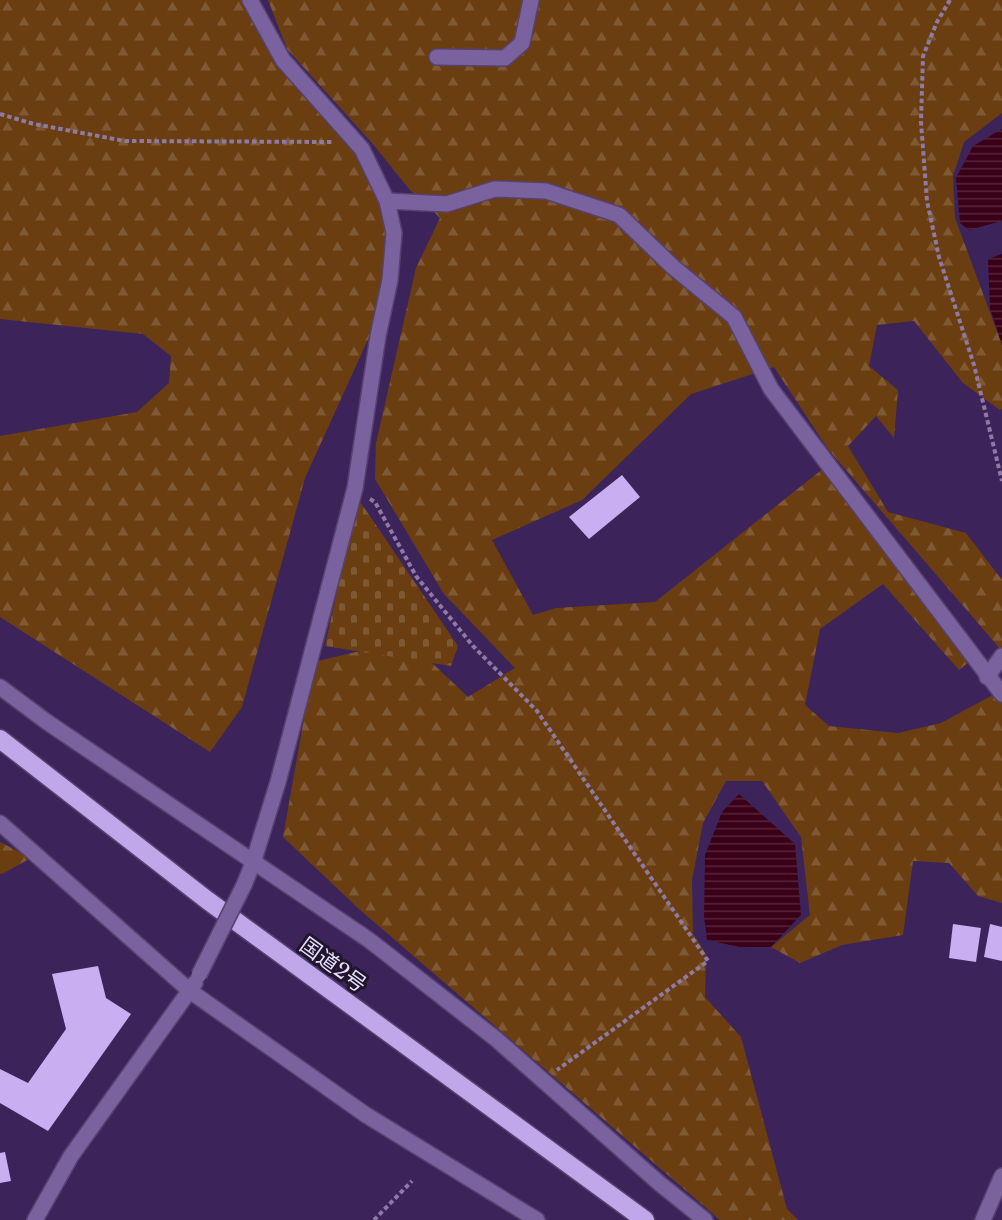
<svg xmlns="http://www.w3.org/2000/svg" width="1002" height="1220" font-family="'Libre Baskerville','Noto Sans JP',serif">
<style>
.forest{fill:url(#forest-firs)}
.cemetery{fill:url(#cemetery-stones)}
.water{fill:url(#water-rules)}
.building{fill:#c9aff2}
.lines{fill:none;stroke-linecap:round;stroke-linejoin:round}
.minor-casing{stroke:#57416f;stroke-width:18}
.highway-casing{stroke:#57416f;stroke-width:21}
.path{stroke:#8d7ba5;stroke-width:4;stroke-dasharray:4.5 3;stroke-linecap:butt}
.minor{stroke:#7a629e;stroke-width:15}
.highway{stroke:#c0a7e9;stroke-width:18}
.minor-bridge-casing{stroke:#57416f;stroke-width:18;stroke-linecap:butt}
.minor-bridge{stroke:#7a629e;stroke-width:15}
.labels{text-anchor:middle;dominant-baseline:central;stroke-width:6;stroke-linejoin:round;paint-order:stroke}
.street-label{font-size:21px;fill:#e9dffa;stroke:#1f152d}
</style>
<defs>
<pattern id="forest-firs" width="22" height="20" patternUnits="userSpaceOnUse" patternTransform="scale(1.5)"><rect width="22" height="20" fill="#6a3e10"/><path d="M5 1l3.5 6h-7zM16 11l3.5 6h-7z" fill="#7f5934"/></pattern>
<pattern id="cemetery-stones" width="16" height="16" patternUnits="userSpaceOnUse" patternTransform="scale(1.5)"><rect width="16" height="16" fill="#6a3e10"/><path d="M2 7V4a2 2 0 0 1 4 0v3zM10 15v-3a2 2 0 0 1 4 0v3z" fill="#7f5934"/></pattern>
<pattern id="water-rules" width="6" height="5" patternUnits="userSpaceOnUse" patternTransform="scale(1.5)"><rect width="6" height="5" fill="#3a0017"/><path d="M0 2.5h6" fill="none" stroke="#56253a"/></pattern>
</defs>
<rect width="100%" height="100%" fill="#3c245a"/>
<g class="forest">
<polygon points="0,0 242,0 276,65 355,154 379,204 386,233 382,279 370,335 305,478 242,707 210,752 0,617 0,436 137,412 169,383 171,356 143,334 0,319"/>
<polygon points="268,0 1002,0 1002,113 964,142 953,176 955,218 1002,345 1002,409 1000,410 963,383 914,321 877,325 869,366 898,390 894,438 876,416 848,446 888,512 966,533 1002,580 1002,651 828,449 774,367 691,394 582,500 492,540 533,615 556,608 655,602 824,468 969,662 959,670 883,584 820,629 805,705 829,726 898,733 941,723 1002,690 1002,903 978,896 949,863 913,861 903,935 842,945 800,963 771,947 810,915 801,837 762,781 726,781 703,823 692,880 693,934 706,954 705,997 741,1037 787,1209 798,1220 720,1220 359,909 283,837 314,662 360,651 428,659 468,697 515,668 444,594 375,479 376,443 416,268 440,218 410,190 372,143 287,49"/>
<polygon points="0,842 31,858 2,874 0,874"/>
</g>
<polygon class="cemetery" points="361,503 458,646 451,666 325,646 354,514"/>
<g class="water">
<polygon points="1002,129 1002,221 969,230 960,223 956,178 973,146"/>
<polygon points="1002,254 1002,345 990,308 988,259"/>
<polygon points="739,794 795,844 801,915 771,947 740,947 707,940 704,916 705,855 722,812"/>
</g>
<g class="building">
<polygon points="622,475 640,497 589,539 569,517"/>
<polygon points="953,924 981,928 976,962 949,958"/>
<polygon points="990,924 1002,927 1002,961 984,957"/>
<polygon points="98,966 106,998 131,1014 48,1131 0,1103 0,1069 28,1083 66,1029 52,974"/>
<polygon points="5,1152 11,1181 0,1183 0,1153"/>
</g>
<g class="lines">
<g class="minor-casing">
<g id="minor">
<polyline points="437,57 505,58 522,43 531,0"/>
<polyline points="387,201 447,204 495,189 546,191 619,215 673,267 734,317 771,389 1002,694"/>
<polyline points="987,677 1002,656"/>
<polyline points="0,687 47,722 369,940 496,1039 659,1183 705,1220"/>
<polyline points="0,823 190,991 366,1115 537,1220"/>
<polyline points="244,885 253,863 278,782 355,488 378,336 390,280 394,233 387,201 362,149 283,60 250,0"/>
<polyline points="35,1220 71,1156 195,983"/>
<polyline points="983,1220 1002,1176"/>
</g>
</g>
<g class="highway-casing">
<polyline id="highway" points="0,739 207,900 645,1220"/>
</g>
<g class="path">
<polyline points="950,0 937,22 923,56 921,122 927,201 939,257 974,365 1002,481"/>
<polyline points="0,114 34,124 125,141 333,142"/>
<polyline points="370,499 375,502 416,576 473,646 537,711 708,961 557,1070"/>
<polyline points="374,1220 412,1181"/>
</g>
<use href="#minor" class="minor"/>
<use href="#highway" class="highway"/>
<g class="minor-bridge-casing">
<polyline id="minor-bridge" points="199,975 244,885"/>
</g>
<use href="#minor-bridge" class="minor-bridge"/>
</g>
<g class="labels">
<g class="street-label">
<text transform="translate(333 965) rotate(36)">国道2号</text>
</g>
</g>
</svg>
